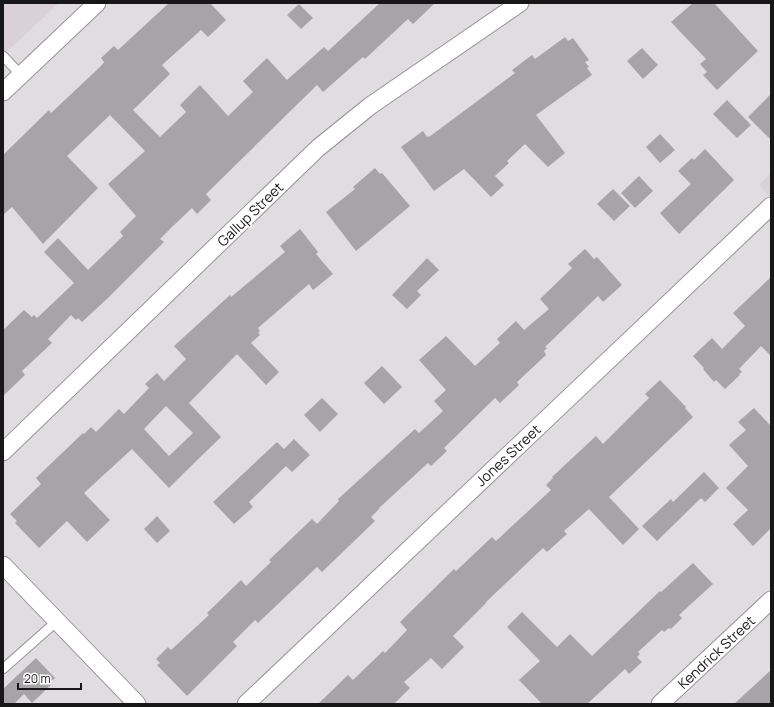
<svg xmlns="http://www.w3.org/2000/svg" width="774" height="707" font-family="Manrope,sans-serif">
<style>
.built{fill:#d9d0d8}
.building{fill:#a7a4a7;fill-rule:evenodd}
.lines{fill:none;stroke-linecap:round;stroke-linejoin:round}
.service-casing{stroke:#979496;stroke-width:11}
.minor-casing{stroke:#979496;stroke-width:19}
.service{stroke:#fff;stroke-width:9}
.minor{stroke:#fff;stroke-width:17}
.labels{text-anchor:middle;dominant-baseline:central;stroke-width:3.5;stroke-linejoin:round;paint-order:stroke}
.street-label{font-size:14px;fill:#181718;stroke:#fff}
</style>
<rect width="100%" height="100%" fill="#e0dde0"/>
<g class="built">
<polygon points="3,3 59,3 3,55"/>
<polygon points="771,173 771,198 759,185"/>
</g>
<g class="building">
<polygon points="169,3 210,3 226,20 208,37 201,30 162,65 170,74 133,110 160,137 186,112 180,105 200,85 228,116 253,92 243,81 267,58 287,80 324,47 328,51 380,3 435,3 413,24 408,19 365,59 363,57 323,92 317,85 206,194 211,200 197,214 192,208 172,227 160,239 164,242 109,297 82,322 78,318 76,320 71,315 48,339 52,343 22,371 25,375 3,396 3,330 24,310 32,317 34,315 37,318 74,283 44,252 58,238 88,270 123,236 120,232 136,216 108,184 145,151 110,115 67,156 98,188 43,244 12,207 3,215 3,155 49,110 51,113 101,66 104,62 101,58 114,46 118,50"/>
<polygon points="693,3 714,3 758,51 717,90 703,75 707,72 700,64 706,59 671,22"/>
<polygon points="299,4 313,18 301,29 287,15"/>
<polygon points="565,37 568,41 573,38 589,60 585,62 589,67 587,68 592,75 536,115 565,153 548,167 525,144 507,161 509,163 495,176 504,185 491,197 464,169 434,191 401,147 423,131 427,137 428,136 429,137 515,73 512,70 532,55 535,59"/>
<polygon points="642,48 658,65 643,79 627,61"/>
<polygon points="771,94 771,140 748,117"/>
<polygon points="727,100 751,125 737,138 713,114"/>
<polygon points="660,134 675,150 660,163 646,147"/>
<polygon points="705,149 734,180 679,234 660,213 691,184 678,171 692,158 694,160"/>
<polygon points="375,168 380,174 382,173 410,206 356,251 326,212 355,189 353,187"/>
<polygon points="639,176 653,191 635,208 621,193"/>
<polygon points="613,189 630,206 614,221 597,204"/>
<path d="M300,229l18,23 -2,2 17,20 -20,16 -4,-6 -51,44 2,3 -2,2 2,2 -9,8 28,29 -13,13 -29,-31 -48,49 32,34 -36,35 -16,16 -37,-39 -48,44 26,27 -23,22 -20,-21 -28,27 -24,-25 2,-2 -7,-7 31,-30 -5,-6 47,-45 1,1 7,-7 5,5 23,-23 5,5 25,-26 -4,-4 12,-11 7,8 22,-22 -12,-13 56,-51 1,2 54,-45 -5,-6zM166,406l27,27 -24,23 -25,-27z"/>
<polygon points="585,249 594,259 597,257 622,285 603,302 598,296 545,347 547,348 544,351 546,355 517,382 519,385 500,403 495,398 444,448 447,451 431,466 428,463 379,508 380,508 371,517 375,521 322,572 317,567 258,623 255,620 233,642 237,646 187,696 157,665 160,663 156,659 168,647 171,650 209,615 207,613 241,580 246,586 271,562 269,560 312,519 317,524 339,501 338,499 415,429 419,433 443,411 434,401 446,390 419,360 446,336 475,366 500,343 497,339 516,321 524,330 549,309 540,299 572,268 568,264"/>
<polygon points="427,258 439,270 417,291 421,295 407,309 392,295"/>
<polygon points="771,277 771,356 761,346 739,369 742,372 739,374 740,375 725,389 716,380 714,382 703,369 704,368 693,356 712,338 722,349 745,326 733,313"/>
<polygon points="382,366 402,387 384,404 364,383"/>
<polygon points="660,380 686,407 685,408 693,417 609,497 639,529 623,545 589,509 564,531 567,534 547,552 543,548 486,602 486,603 453,636 464,647 442,669 431,658 404,682 410,688 394,704 318,704 348,675 353,680 383,651 385,653 407,630 400,622 454,569 456,571 492,537 496,541 551,490 546,485 553,478 552,477 596,436 603,444 649,398 645,394"/>
<polygon points="322,398 338,414 320,432 304,415"/>
<polygon points="754,408 771,426 771,528 753,546 733,524 748,510 726,488 748,466 729,445 746,430 738,422"/>
<polygon points="294,439 310,455 292,472 286,466 249,502 253,507 234,524 213,502 277,442 284,449"/>
<polygon points="704,472 719,488 705,502 701,498 657,541 642,526 671,499 673,502"/>
<polygon points="157,516 170,531 157,543 144,529"/>
<polygon points="693,563 713,584 679,615 682,618 671,629 669,628 664,632 662,630 638,652 640,654 637,657 642,662 629,674 625,669 587,704 542,704 519,680 540,661 507,627 522,612 557,647 570,634 592,656 660,591 661,592"/>
<polygon points="36,658 55,678 50,682 52,684 32,703 24,694 14,704 3,704 3,689"/>
<polygon points="771,670 771,704 734,704"/>
</g>
<g class="lines">
<g class="service-casing">
<g id="service">
<polyline points="3,56 21,75"/>
<polyline points="3,669 57,621"/>
</g>
</g>
<g class="minor-casing">
<g id="minor">
<polyline points="3,92 97,3"/>
<polyline points="3,452 318,148 370,106 520,3"/>
<polyline points="3,565 137,704"/>
<polyline points="246,704 771,206"/>
<polyline points="660,704 771,600"/>
</g>
</g>
<use href="#service" class="service"/>
<use href="#minor" class="minor"/>
</g>
<g class="labels">
<g class="street-label">
<text transform="translate(250 214) rotate(-44)">Gallup Street</text>
<text transform="translate(508 455) rotate(-43)">Jones Street</text>
<text transform="translate(716 652) rotate(-43)">Kendrick Street</text>
</g>
</g>
<rect width="774" height="707" fill="none" stroke="#181718" stroke-width="8"/>
<path d="M18 683v6h63v-6" fill="none" stroke="#181718" stroke-width="2"/>
<text x="24" y="683" font-size="12" fill="#181718" stroke="#ffffff" stroke-width="3" paint-order="stroke">20 m</text>
</svg>
